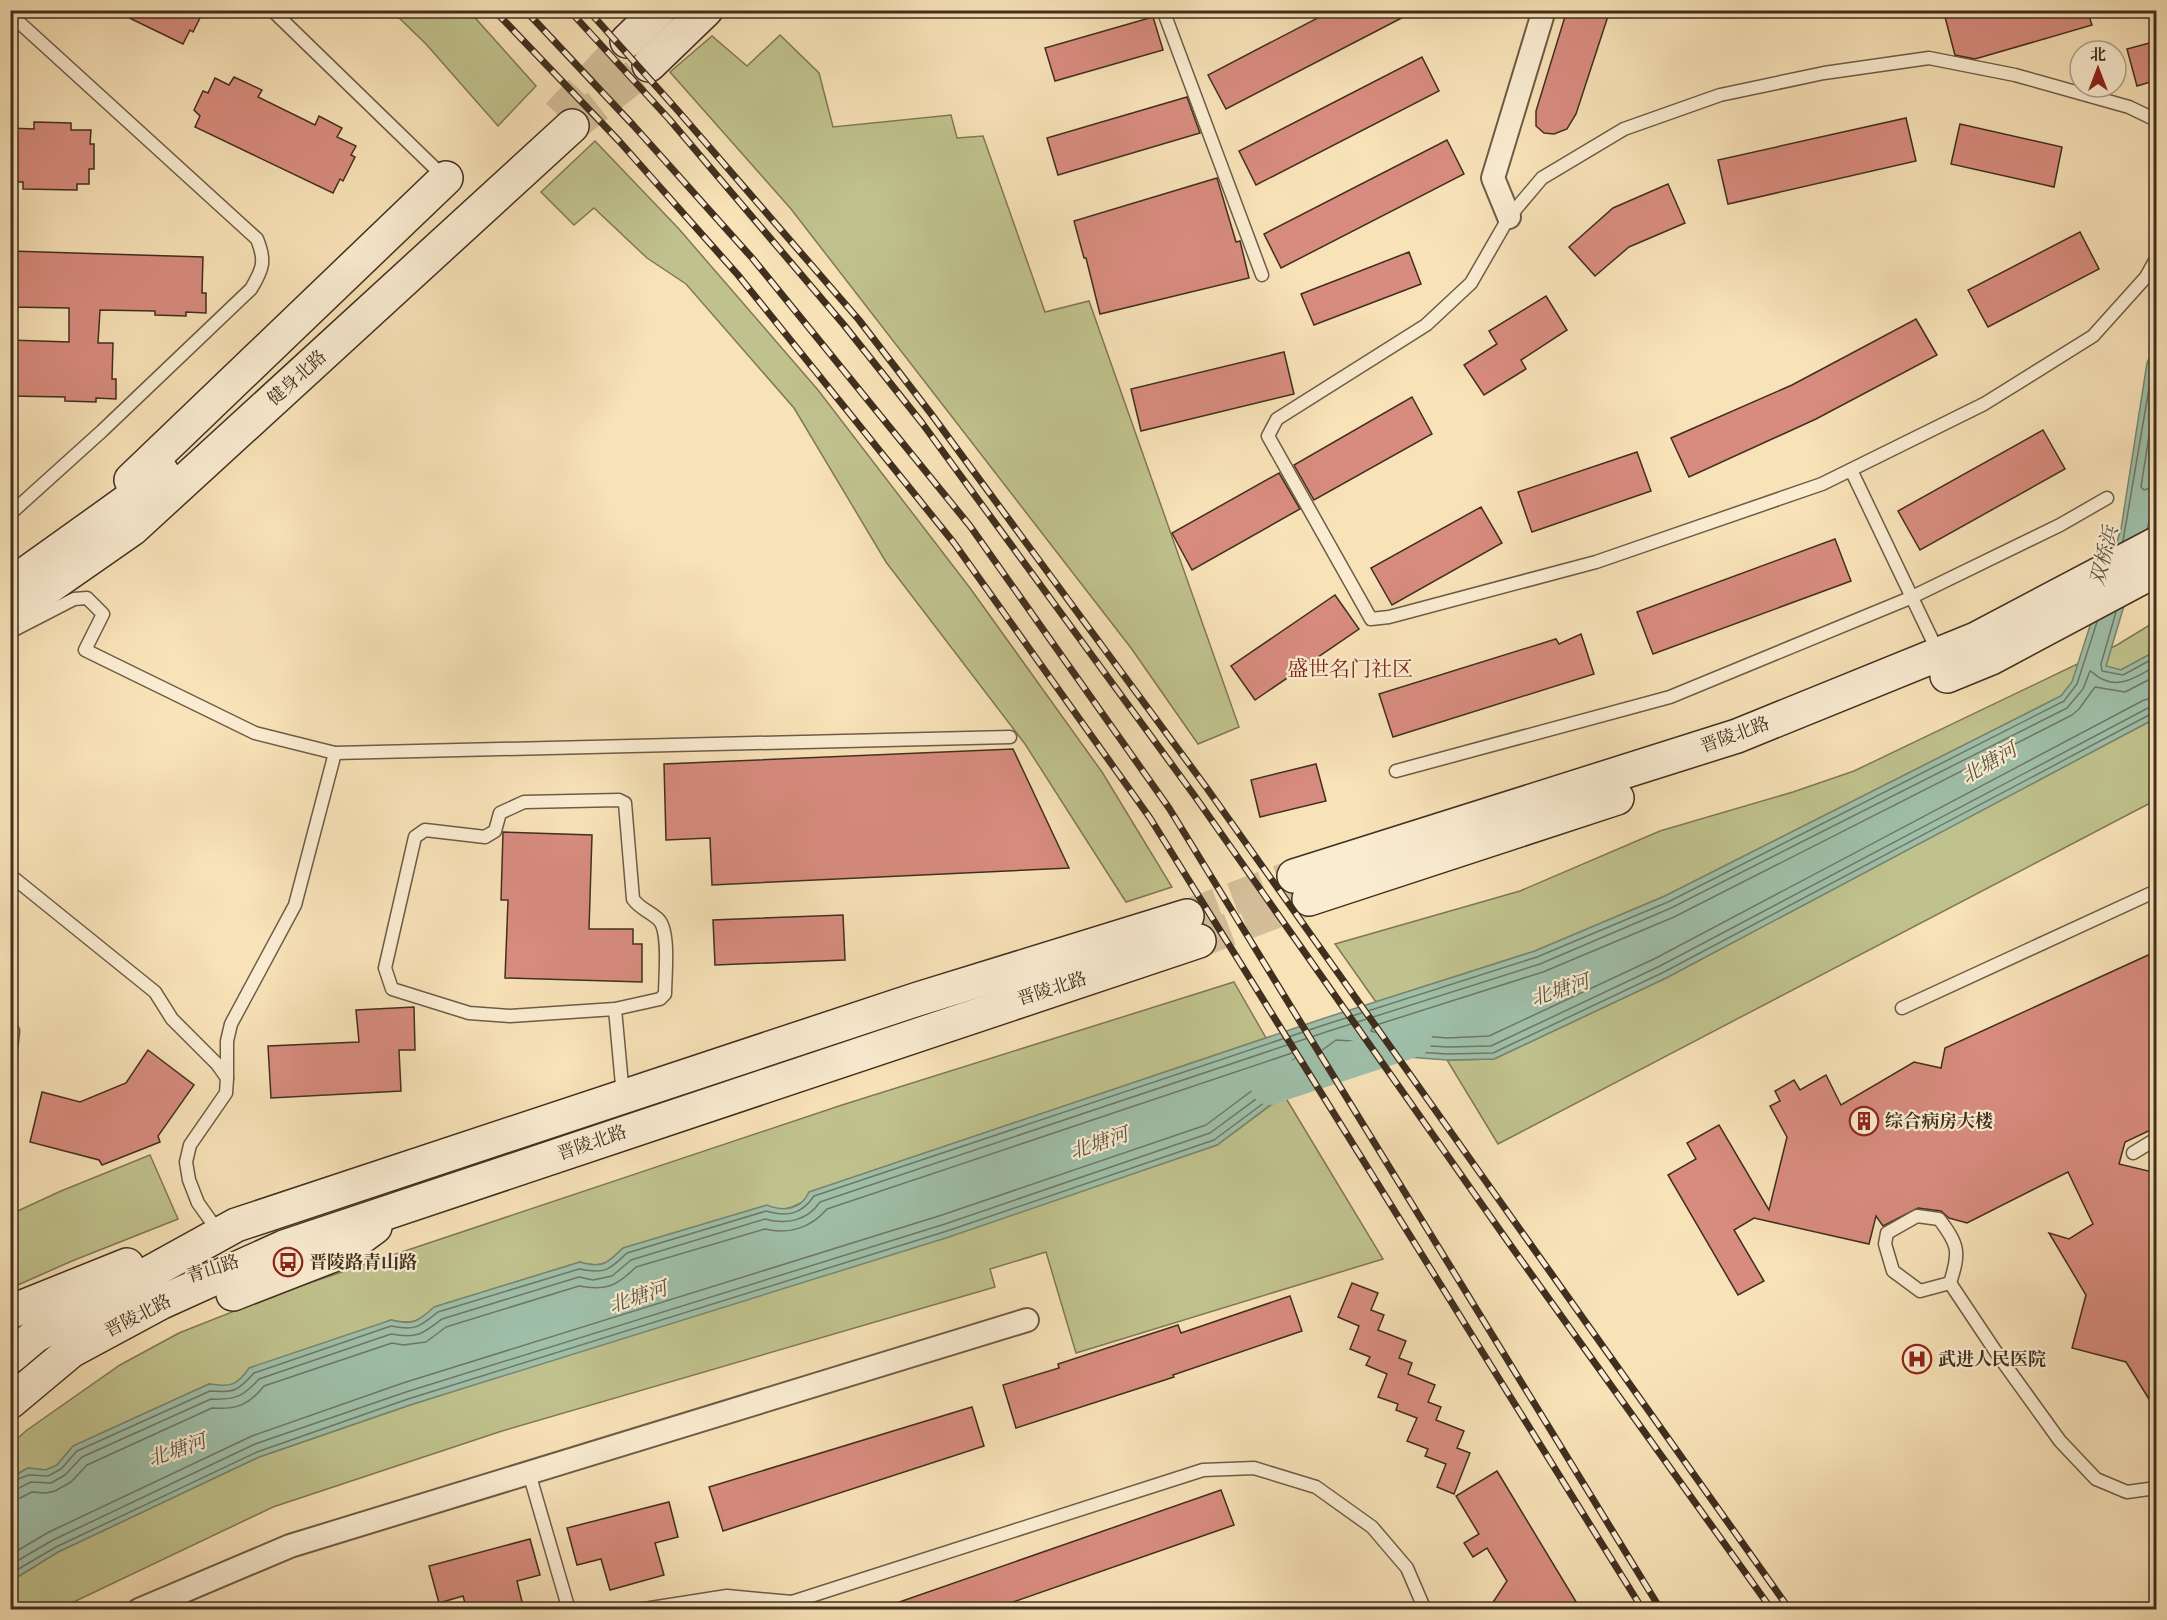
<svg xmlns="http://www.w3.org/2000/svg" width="2167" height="1620" font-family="Cardo,'Noto Serif SC',serif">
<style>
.green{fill:#c0c28d;stroke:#807856;stroke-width:1.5}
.water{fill:#9fbfa9;stroke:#798572;stroke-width:1.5}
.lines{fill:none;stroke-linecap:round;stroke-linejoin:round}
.shore{stroke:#707764;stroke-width:1.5}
.river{stroke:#9fbfa9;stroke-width:36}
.building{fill:#d88c7f;stroke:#402f1f;stroke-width:1.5}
.secondary-tunnel{stroke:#d3be99;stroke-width:33;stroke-dasharray:33 16;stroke-linecap:butt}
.lane-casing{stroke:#6e5c45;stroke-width:15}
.street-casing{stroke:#6e5c45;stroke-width:26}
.secondary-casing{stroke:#402f1f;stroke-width:36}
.lane{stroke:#faecd1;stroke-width:12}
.street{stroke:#faecd1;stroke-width:22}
.secondary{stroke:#faecd1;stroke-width:33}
.rail-casing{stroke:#402f1f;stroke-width:7}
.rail{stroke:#faecd1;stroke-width:4.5;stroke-dasharray:14;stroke-linecap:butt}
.labels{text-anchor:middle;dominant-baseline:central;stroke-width:4.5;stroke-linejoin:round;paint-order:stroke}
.street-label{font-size:18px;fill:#402f1f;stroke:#faecd1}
.poi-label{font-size:18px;font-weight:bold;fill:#402f1f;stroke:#faecd1;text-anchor:start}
.water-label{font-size:20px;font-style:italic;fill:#585342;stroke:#faecd1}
.quarter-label{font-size:21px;fill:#7a1f14;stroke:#faecd1}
</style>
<rect width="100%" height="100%" fill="#f8e2b8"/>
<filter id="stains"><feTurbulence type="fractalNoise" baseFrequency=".00333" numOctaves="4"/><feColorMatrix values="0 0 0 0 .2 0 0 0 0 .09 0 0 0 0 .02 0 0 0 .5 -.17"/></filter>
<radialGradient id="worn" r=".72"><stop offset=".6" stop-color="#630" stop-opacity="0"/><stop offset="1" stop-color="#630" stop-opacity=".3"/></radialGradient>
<g class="green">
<polygon points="392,11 469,11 536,86 498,126 426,44"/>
<polygon points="780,35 819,73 833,127 951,115 957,138 983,136 1045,312 1089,301 1239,727 1198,744 1131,648 791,209 670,72 712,36 747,66"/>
<polygon points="595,141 679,229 818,390 970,588 1102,772 1172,887 1126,902 1025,744 886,562 794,408 686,284 647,258 594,208 574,225 541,192"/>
<polygon points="2156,621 2156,651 2121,670 2106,667 2072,682 2061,696 1665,896 1535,951 1376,1002 1335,944 1520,891 1660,831 1793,792 1854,771 2117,645"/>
<polygon points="2156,718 2156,800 1498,1144 1447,1060 1494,1059 1666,978"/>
<path d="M1234,982l32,56 -457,154 -4,9 -13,6 -169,41c-15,15 -21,21 -43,14l-145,45c-16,14 -22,18 -44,13l-165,67 -17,-3 -136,62 -16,19 -11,5 -18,-2 -17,9v-33l16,-14 93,-65 59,-32 106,-42 557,-186z"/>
<polygon points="1284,1095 1383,1259 1076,1353 1046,1252 990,1269 995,1287 502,1431 273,1507 59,1609 11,1610 11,1581 58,1552 259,1457 410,1405 1217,1145"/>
<polygon points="150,1155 178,1219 72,1261 11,1288 11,1214 61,1191"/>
</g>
<path class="water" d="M2156,345v143l-7,34 -43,144 15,4 35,-19v67l-490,260 -172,81 -47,1 -106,-8 -124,93 -268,92 -539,168 -151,52 -201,95 -47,29v-103l17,-10 18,2 11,-5 16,-19 136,-62c21,3 28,2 40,-16l142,-48c22,6 28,1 43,-13l146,-45c22,7 28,1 43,-14l144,-43c17,7 34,5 42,-13l516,-174 210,-67 130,-55 396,-200 11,-14 49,-153 26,-166z"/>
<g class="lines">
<g class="shore">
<polyline points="2156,391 2141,487 2144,490 2156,486"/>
<polyline points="2123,541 2153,365 2156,358"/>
<polyline points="2116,612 2101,664 2102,671 2123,675 2156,657"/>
<polyline points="2156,676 2125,692 2095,687 2079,709 2072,715 1674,917 1543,972 1373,1026 1371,1031 1374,1032 1447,1038 1489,1036 1656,958 2144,700 2156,697"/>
<path d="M10,1482l19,-7 19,1 13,-7 16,-18 133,-60c24,2 28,0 44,-18l137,-47c25,5 28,1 47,-14l141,-43c26,5 29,2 48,-16l139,-42c21,6 35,4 48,-15l513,-172 210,-67 131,-55 396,-201 13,-17 20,-62"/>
<path d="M10,1490l7,-1 14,-7 20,1 14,-8 17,-18 129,-58c24,1 32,-2 48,-20l132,-45c26,5 32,0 51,-15l137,-42 14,3 19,-4 19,-16 134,-41c21,6 42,2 55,-17l509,-171 211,-67 131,-56 396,-200 16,-19 7,-18c5,2 6,6 12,8 20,10 37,-4 54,-13"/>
<path d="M10,1499l10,-1 12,-6 14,1 9,-2 16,-9 16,-17 125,-57c24,2 37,-3 52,-22l128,-43 11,2 23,-3 20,-15 133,-41c27,5 38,0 57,-19l129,-38c23,6 46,-1 62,-20l468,-157 3,2 -1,3 -91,68 -264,90 -539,168 -151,53 -203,96 -39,23"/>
<polyline points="10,1565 53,1540 255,1444 406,1392 945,1224 1210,1133 1336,1040 1447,1047 1491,1046 1660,966 2148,708 2156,706"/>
<polyline points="10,1574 56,1547 257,1452 408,1399 947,1231 1214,1140 1339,1047 1447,1054 1493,1053 1664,972 2151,714 2156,714"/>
</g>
<polyline class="river" points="1269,1087 1414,1039"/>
</g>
<g class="building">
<polygon points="113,10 204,10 193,32 190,30 183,44"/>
<polygon points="1333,10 1417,10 1226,109 1208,75"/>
<polygon points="1567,10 1610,10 1576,114 1567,129 1554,134 1544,133 1536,126 1536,111"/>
<polygon points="1969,10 2087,10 2092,25 1975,59 1955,55 1945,17"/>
<polygon points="1153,17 1163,50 1055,81 1045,48"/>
<polygon points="2157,41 2157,80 2137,86 2127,49"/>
<polygon points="1422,57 1439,91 1256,185 1239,151"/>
<polygon points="234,77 262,90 258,97 315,125 319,116 342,128 337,137 356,146 351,155 355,157 343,181 340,179 333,193 195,127 200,116 194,110 203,91 208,93 215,78 229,85"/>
<polygon points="1187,97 1200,133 1058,175 1047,138"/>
<polygon points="1906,118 1916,161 1728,204 1718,160"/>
<polygon points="34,122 71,123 71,130 91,130 90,144 94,144 94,169 89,169 89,184 77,184 77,190 23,189 23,182 10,182 10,128 34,129"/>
<polygon points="1960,124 2062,147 2054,187 1951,164"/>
<polygon points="1447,140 1464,174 1281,268 1264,234"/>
<polygon points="1217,178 1236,242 1240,241 1249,278 1100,314 1086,258 1084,258 1074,221"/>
<polygon points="1668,184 1685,223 1629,247 1595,276 1569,247 1613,208"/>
<polygon points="2080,232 2099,269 1988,327 1968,290"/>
<polygon points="10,251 203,257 202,293 206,293 206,313 186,312 186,316 155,315 155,311 100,310 98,343 113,343 112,379 116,379 116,399 96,398 96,402 65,401 65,397 10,396 10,340 69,342 69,308 10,307"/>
<polygon points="1409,252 1421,284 1314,325 1301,294"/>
<polygon points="1546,296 1567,330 1521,360 1526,369 1484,395 1464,365 1497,344 1489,331"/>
<polygon points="1916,319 1937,355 1816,419 1689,477 1671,438 1792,385"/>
<polygon points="1284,352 1294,394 1141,431 1131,389"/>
<polygon points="1412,397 1432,434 1314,500 1294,465"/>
<polygon points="2043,430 2065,469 1920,550 1898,511"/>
<polygon points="1637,452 1651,491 1532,532 1518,492"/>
<polygon points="1279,473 1300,509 1192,570 1172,533"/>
<polygon points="1481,507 1502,543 1392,605 1371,568"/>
<polygon points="1835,539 1851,581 1653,654 1637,612"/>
<polygon points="1335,595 1359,629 1255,700 1231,666"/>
<polygon points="1581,634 1594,674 1393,737 1379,694 1556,639 1559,644"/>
<polygon points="1013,749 1069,868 712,885 710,838 666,840 664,764"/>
<polygon points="1316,764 1326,801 1260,817 1251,780"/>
<polygon points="503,832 592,835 589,929 633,929 633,944 642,944 642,982 505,978 508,900 501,900"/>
<polygon points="843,915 845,960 715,965 713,920"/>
<polygon points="2157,951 2157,1127 2125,1142 2119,1164 2157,1173 2157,1412 2126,1362 2072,1348 2086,1295 2049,1233 2069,1239 2093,1224 2068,1172 1967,1223 1949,1218 1941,1211 1918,1208 1883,1226 1876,1216 1869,1244 1754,1218 1734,1230 1764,1281 1738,1295 1668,1175 1696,1159 1687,1143 1719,1125 1769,1210 1787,1137 1770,1106 1780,1101 1775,1091 1794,1080 1800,1090 1826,1075 1841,1105 1914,1062 1941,1068 1945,1048"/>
<polygon points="414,1007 415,1050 399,1050 401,1091 271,1098 268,1046 359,1042 356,1010"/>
<polygon points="148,1050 194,1085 158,1136 160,1142 102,1165 99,1160 30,1142 42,1092 80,1102 126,1083"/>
<polygon points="1352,1283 1378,1293 1371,1310 1384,1315 1378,1330 1406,1341 1399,1358 1412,1363 1408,1374 1435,1385 1428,1402 1441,1407 1436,1420 1464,1431 1457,1448 1470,1453 1454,1494 1437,1487 1446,1464 1425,1456 1428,1449 1407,1441 1417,1418 1396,1410 1398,1404 1378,1397 1387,1374 1366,1365 1370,1357 1350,1349 1359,1326 1338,1317"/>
<polygon points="1290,1296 1302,1331 1173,1375 1174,1377 1016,1428 1003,1385 1059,1368 1058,1364 1178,1325 1181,1333"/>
<polygon points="972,1407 984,1446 723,1531 709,1487"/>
<polygon points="1497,1471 1581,1610 1488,1610 1507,1581 1487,1548 1473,1557 1464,1543 1479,1534 1456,1496"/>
<polygon points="1221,1490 1234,1525 990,1610 886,1610 885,1607"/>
<polygon points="669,1502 678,1537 655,1543 664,1575 610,1590 601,1559 577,1565 567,1528"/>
<polygon points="530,1539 540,1575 517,1581 524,1610 467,1610 463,1596 439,1603 429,1566"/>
</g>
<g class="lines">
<g class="secondary-tunnel">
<polyline points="558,115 627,41"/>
<polyline points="572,126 649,65"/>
<polyline points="1187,916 1294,876"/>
<polyline points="1199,941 1309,899"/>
</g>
<g class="lane-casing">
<g id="lane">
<polyline points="272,10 444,177"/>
<polyline points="1163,10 1262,275"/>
<path d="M10,14l247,225c9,22 6,30 -6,50l-149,142 -92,83"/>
<polyline points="2156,120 2129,107 2015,75 1929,58 1824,73 1720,95 1624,129 1542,178 1509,217 1471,283 1426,325 1277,419 1268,436 1371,619 1389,617 1596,562 1822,484 1984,404 2093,336 2146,277 2156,259"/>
<polyline points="1851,470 1939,654"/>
<polyline points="10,632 74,599 87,598 103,614 85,650 255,733 335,753 1010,737"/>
<polyline points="1396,771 1670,697 1910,598 2060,525 2107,498"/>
<polyline points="10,875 155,992 172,1019 217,1064 227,1078 226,1093 190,1145 186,1162 189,1180 198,1203 218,1231"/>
<polyline points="1902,1008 2156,891"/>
<path d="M615,1009l45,-10 5,-5c0,-17 5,-62 -6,-74 -8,-8 -19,-11 -26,-21l-8,-96 -6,-3 -95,2 -24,11 -5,18 -10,6 -60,-7 -10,7 -30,131 7,21 77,24 41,3 105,-7 8,87"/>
<polyline points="10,1025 13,1031 10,1057"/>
<polyline points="227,1078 227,1041 231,1024 295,905 335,753"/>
<polyline points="2133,1153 2156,1139"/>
<path d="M1917,1216l22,3c20,26 21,33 11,64l-30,8 -27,-20 -8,-27 2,-11z"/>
<polyline points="1950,1283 1998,1355 2060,1441 2096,1479 2127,1492 2156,1488"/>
<polyline points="529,1473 569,1610"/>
<polyline points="792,1602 1203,1470 1254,1468 1316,1487 1372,1527 1407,1568 1425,1610"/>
<polyline points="638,1610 727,1596 792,1602 803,1610"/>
</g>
</g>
<g class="street-casing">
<g id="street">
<polyline points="1509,217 1493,178 1544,10"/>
<polyline points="139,1610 290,1546 1027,1320"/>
</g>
</g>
<g class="secondary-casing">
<g id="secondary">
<polyline points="627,41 659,10"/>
<polyline points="649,65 706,10"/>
<polyline points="131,480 446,178"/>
<polyline points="10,585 133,497 162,472"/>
<polyline points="10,614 132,529 572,126"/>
<polyline points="1947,676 1991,658 2156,570"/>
<polyline points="1294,876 1737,736 1976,639 2156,544"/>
<polyline points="1309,899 1617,798"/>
<polyline points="233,1294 341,1252 375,1227"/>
<polyline points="10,1312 127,1265"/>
<polyline points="10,1357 35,1336 236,1225 918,999 1187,916"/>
<polyline points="10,1402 71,1351 162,1302 284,1247 1199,941"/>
</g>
</g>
<use href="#lane" class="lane"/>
<use href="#street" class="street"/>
<use href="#secondary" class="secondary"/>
<g class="rail-casing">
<g id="rail">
<polyline points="494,10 619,141 738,275 954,543 1150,818 1643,1610"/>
<polyline points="525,10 633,125 753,259 970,526 1169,808 1661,1610"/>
<polyline points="569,10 669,119 844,325 922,423 1194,795 1511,1246 1772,1610"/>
<polyline points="588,10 679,112 859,320 932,415 1206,787 1790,1610"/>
</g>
</g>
<use href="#rail" class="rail"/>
</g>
<defs>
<g id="building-ring" transform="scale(1.5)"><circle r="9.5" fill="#faecd1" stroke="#8f2418" stroke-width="1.5"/><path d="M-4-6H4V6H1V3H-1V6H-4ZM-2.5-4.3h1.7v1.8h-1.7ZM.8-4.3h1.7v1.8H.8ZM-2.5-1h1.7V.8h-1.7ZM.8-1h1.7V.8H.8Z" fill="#8f2418"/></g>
<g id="bus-ring" transform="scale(1.5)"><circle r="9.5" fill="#faecd1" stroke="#8f2418" stroke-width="1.5"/><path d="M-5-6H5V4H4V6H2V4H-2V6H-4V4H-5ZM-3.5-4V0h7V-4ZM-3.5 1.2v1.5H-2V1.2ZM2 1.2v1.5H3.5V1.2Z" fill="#8f2418"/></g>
<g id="hospital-ring" transform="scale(1.5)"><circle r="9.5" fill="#faecd1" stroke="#8f2418" stroke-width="1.5"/><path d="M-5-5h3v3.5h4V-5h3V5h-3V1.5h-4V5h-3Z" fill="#8f2418"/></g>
</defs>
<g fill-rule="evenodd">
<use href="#building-ring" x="1864" y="1121"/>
<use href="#bus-ring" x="288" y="1262"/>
<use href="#hospital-ring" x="1917" y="1359"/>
</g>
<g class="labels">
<g class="street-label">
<text transform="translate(297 378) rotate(-42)">健身北路</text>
<text transform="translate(1735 735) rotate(-20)">晋陵北路</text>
<text transform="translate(1052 989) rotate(-18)">晋陵北路</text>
<text transform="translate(592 1143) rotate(-19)">晋陵北路</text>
<text transform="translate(213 1269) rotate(-18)">青山路</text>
<text transform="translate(138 1316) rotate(-27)">晋陵北路</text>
</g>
<g class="poi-label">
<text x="1885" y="1121">综合病房大楼</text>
<text x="309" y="1262">晋陵路青山路</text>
<text x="1938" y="1359">武进人民医院</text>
</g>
<g class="water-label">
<text transform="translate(2104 556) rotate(-76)">双桥浜</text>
<text transform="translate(1989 763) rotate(-30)">北塘河</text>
<text transform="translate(1560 990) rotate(-18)">北塘河</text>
<text transform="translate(1099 1143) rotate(-18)">北塘河</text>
<text transform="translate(638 1297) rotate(-18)">北塘河</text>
<text transform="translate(177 1450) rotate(-19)">北塘河</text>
</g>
<g class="quarter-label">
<text x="1350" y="669">盛世名门社区</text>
</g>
</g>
<rect width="2167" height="1620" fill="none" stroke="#f8e2b8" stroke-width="36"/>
<rect x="12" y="12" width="2143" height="1596" fill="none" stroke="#402f1f" stroke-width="3"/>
<rect x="18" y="18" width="2131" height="1584" fill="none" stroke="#402f1f" stroke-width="1.5"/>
<g transform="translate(2098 69)"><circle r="28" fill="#faecd1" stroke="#b0a08a" stroke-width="1.5"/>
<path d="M0-4.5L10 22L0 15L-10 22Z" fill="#8f2418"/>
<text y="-9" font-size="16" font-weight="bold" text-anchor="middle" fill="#402f1f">北</text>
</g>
<rect width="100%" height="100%" filter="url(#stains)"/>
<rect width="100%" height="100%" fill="url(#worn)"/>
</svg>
